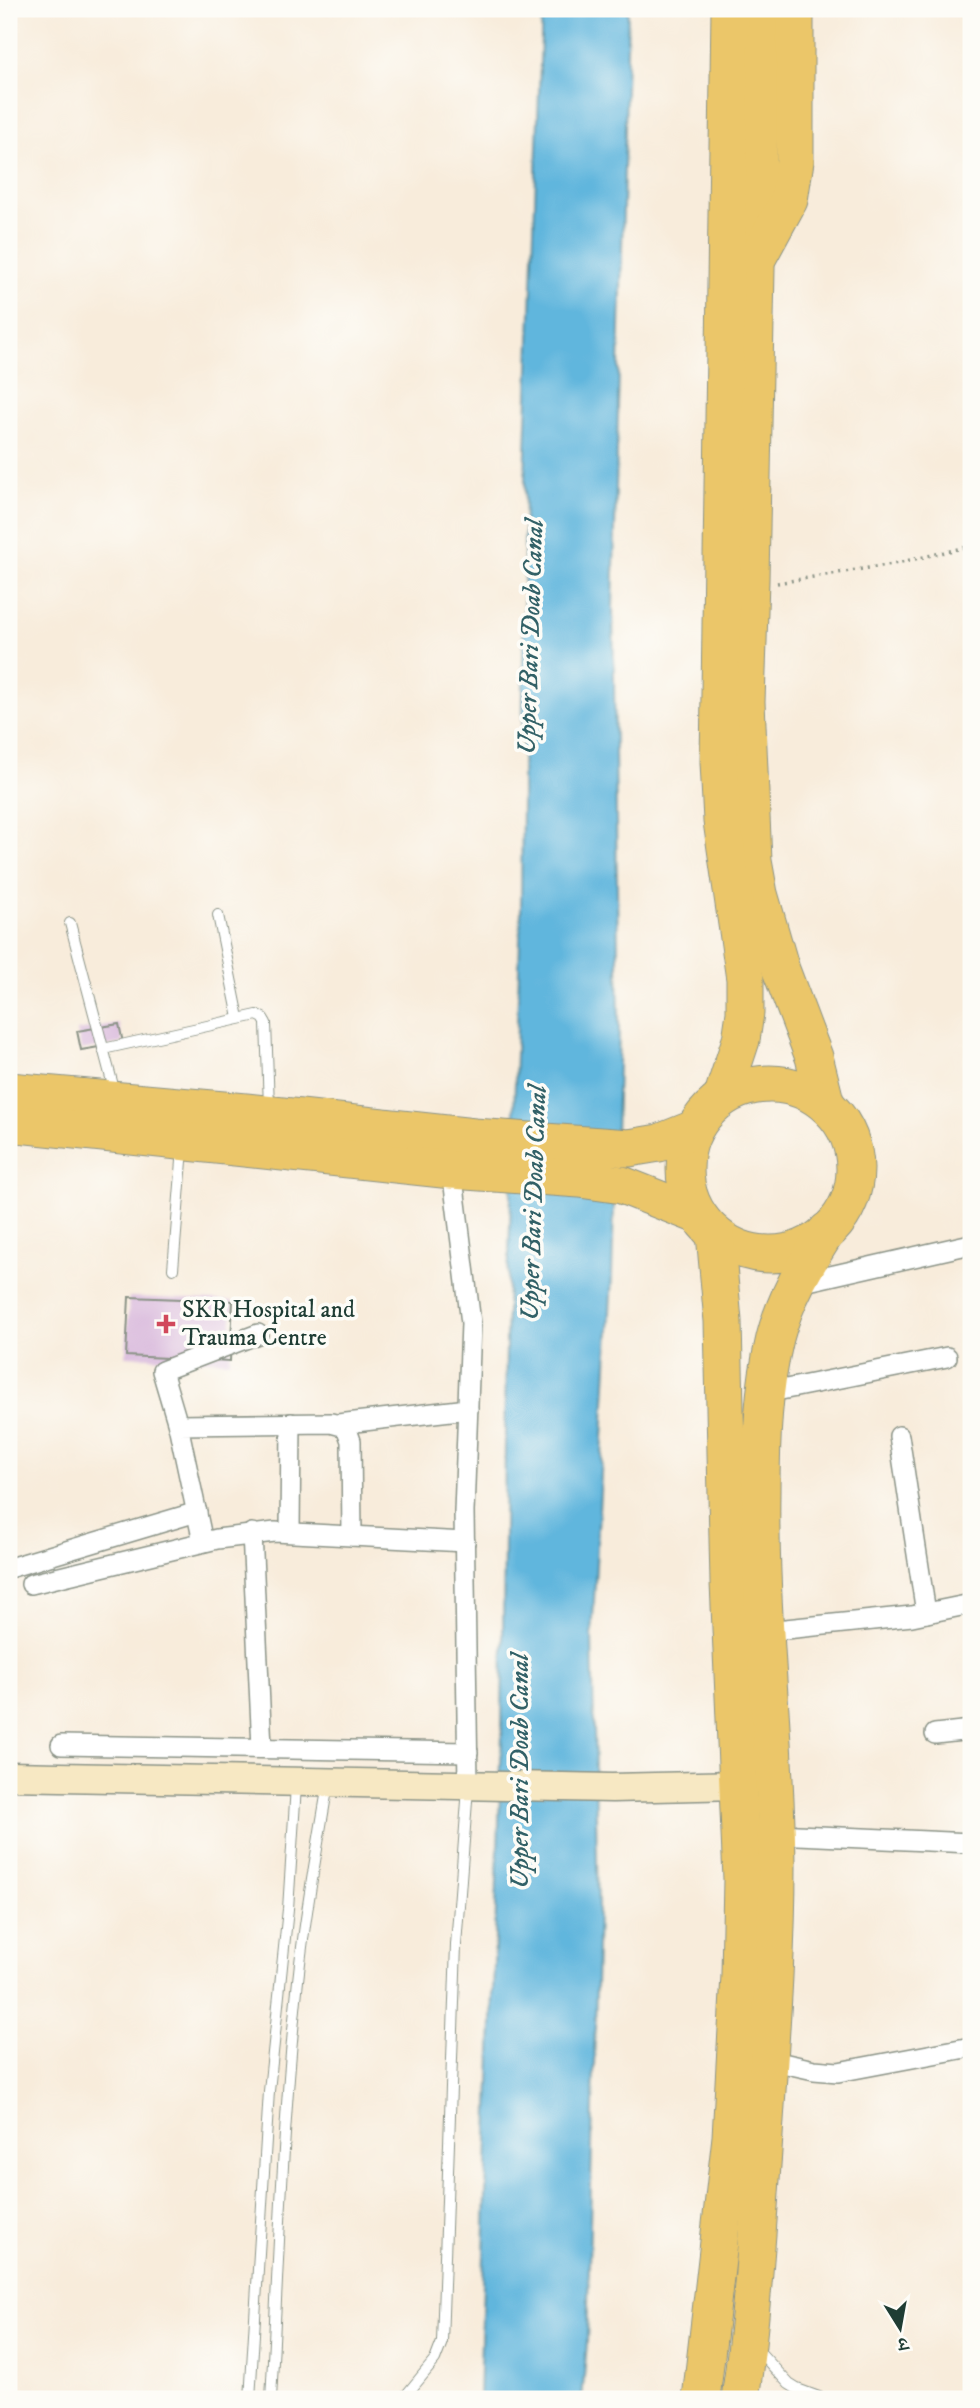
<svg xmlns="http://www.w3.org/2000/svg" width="980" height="2408" font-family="'IM FELL DW Pica','Noto Serif Devanagari',serif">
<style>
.water{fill:#60b6dd;stroke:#407a88;stroke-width:2}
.building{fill:#d8b7db}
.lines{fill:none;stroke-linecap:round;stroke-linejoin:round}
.lane-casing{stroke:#8c9488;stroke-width:12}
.street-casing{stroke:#8c9488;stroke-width:22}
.secondary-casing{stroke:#8c9488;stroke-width:31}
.highway-casing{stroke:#8c9488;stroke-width:39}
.path{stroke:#8c9488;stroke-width:3.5;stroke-dasharray:2 5;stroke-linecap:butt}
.lane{stroke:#fff;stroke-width:10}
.street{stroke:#fff;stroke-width:19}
.secondary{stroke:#f7e8c3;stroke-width:28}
.highway{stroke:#ebc669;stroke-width:37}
.poi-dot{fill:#d1495b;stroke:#fdfcf7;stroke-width:2.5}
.labels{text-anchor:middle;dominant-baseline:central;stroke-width:7;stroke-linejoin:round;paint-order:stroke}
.poi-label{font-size:24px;fill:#1f3d34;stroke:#fdfcf7;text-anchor:start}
.water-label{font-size:26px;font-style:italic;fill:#326167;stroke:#fdfcf7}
</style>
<rect width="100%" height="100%" fill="#fdfcf7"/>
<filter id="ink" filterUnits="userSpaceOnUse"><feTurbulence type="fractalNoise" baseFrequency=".0143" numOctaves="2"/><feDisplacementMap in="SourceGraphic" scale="14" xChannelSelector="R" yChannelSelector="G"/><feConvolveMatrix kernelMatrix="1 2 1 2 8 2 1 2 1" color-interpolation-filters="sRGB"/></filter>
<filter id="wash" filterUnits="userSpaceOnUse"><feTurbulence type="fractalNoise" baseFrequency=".00686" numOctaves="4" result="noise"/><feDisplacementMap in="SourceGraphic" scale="28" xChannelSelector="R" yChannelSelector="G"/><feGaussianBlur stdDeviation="1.57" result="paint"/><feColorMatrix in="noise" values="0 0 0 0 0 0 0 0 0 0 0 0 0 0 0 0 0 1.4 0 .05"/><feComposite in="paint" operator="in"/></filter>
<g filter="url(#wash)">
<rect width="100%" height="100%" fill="#f8ecdb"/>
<polygon class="water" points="542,9 628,9 613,608 619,1029 612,1275 592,1637 598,1907 587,2343 582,2399 479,2399 502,1735 506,1340 521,912 525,479"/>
<g id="blocks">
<g class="building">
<polygon points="119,1024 123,1043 81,1050 77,1031"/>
<polygon points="129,1297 233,1301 230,1361 126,1356"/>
</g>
</g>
</g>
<g filter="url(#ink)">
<use href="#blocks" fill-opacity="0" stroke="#8c9488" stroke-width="2"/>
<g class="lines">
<g class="lane-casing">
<g id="lane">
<polyline points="218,915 239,1018"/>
<polyline points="70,923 115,1093"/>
<polyline points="103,1049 257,1015 263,1018 266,1023 269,1107"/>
<polyline points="173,1269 183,1149"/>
<polyline points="755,2347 789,2384 797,2389 824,2399"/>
<polyline points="250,2399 269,2091 288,1909 296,1786"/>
<path d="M271,2399c8,-145 12,-291 29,-436 7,-60 18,-119 28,-179"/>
<polyline points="403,2399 435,2360 442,2342 456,1945 468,1788"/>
</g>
</g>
<g class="street-casing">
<g id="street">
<polyline points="452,1170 471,1323 464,1512 468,1784"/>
<polyline points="795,1284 971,1244"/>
<polyline points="766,1393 947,1357"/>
<polyline points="338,1424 468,1409"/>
<polyline points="178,1425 162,1371 258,1334"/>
<polyline points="899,1436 926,1613"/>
<polyline points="290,1532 291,1423"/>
<polyline points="252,1533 262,1748"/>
<polyline points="203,1542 178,1425 331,1423 346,1427 351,1441 352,1536"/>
<polyline points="9,1568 197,1512"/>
<polyline points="31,1584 217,1539 275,1532 465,1542"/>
<polyline points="766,1631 912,1616 971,1604"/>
<polyline points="935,1734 971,1730"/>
<polyline points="61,1745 468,1752"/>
<polyline points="776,1834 971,1843"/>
<polyline points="769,2060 814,2070 838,2072 971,2047"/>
</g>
</g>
<g class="secondary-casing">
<polyline id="secondary" points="9,1776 612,1788 740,1785"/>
</g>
<g class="highway-casing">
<g id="highway">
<polyline points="761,9 750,580 746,702 753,861 759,894 781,970 814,1057 826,1105"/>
<polyline points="759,255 789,200 795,161 795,9"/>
<circle cx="770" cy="1169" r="85"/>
<polyline points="9,1091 246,1112 474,1137 587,1145 629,1148 659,1143 694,1129"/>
<polyline points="722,1098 741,1040 745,1013 745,979 722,821 719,762 730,9"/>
<polyline points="9,1123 452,1170 580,1179 622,1185 698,1215"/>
<polyline points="701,2399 731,2137 740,1975 742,1879 729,1583 723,1321 715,1234"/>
<path d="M740,2399c12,-82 17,-165 23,-248 6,-95 14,-190 14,-285 -1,-125 -18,-250 -16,-374 0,-52 2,-104 14,-154 10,-39 30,-73 52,-107"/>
</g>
</g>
<polyline class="path" points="777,583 893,564 971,546"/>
<use href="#lane" class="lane"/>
<use href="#street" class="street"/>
<use href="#secondary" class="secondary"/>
<use href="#highway" class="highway"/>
</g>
</g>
<path class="poi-dot" d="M162.5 1313.5h7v7h7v7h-7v7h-7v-7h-7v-7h7z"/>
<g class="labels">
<g class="poi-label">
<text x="182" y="1310">SKR Hospital and<tspan x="182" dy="28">Trauma Centre</tspan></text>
</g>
<g class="water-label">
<text transform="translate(531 637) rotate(-88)">Upper Bari Doab Canal</text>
<text transform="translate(534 1203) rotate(-88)">Upper Bari Doab Canal</text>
<text transform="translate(520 1771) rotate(-90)">Upper Bari Doab Canal</text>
</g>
</g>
<rect width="980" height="2408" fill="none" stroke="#fdfcf7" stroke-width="35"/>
<g transform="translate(900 2328) rotate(169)" stroke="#fdfcf7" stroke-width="5" paint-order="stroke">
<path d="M0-5L12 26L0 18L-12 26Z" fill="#1f3d34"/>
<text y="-10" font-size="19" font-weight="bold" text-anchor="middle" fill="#1f3d34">उ</text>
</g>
</svg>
